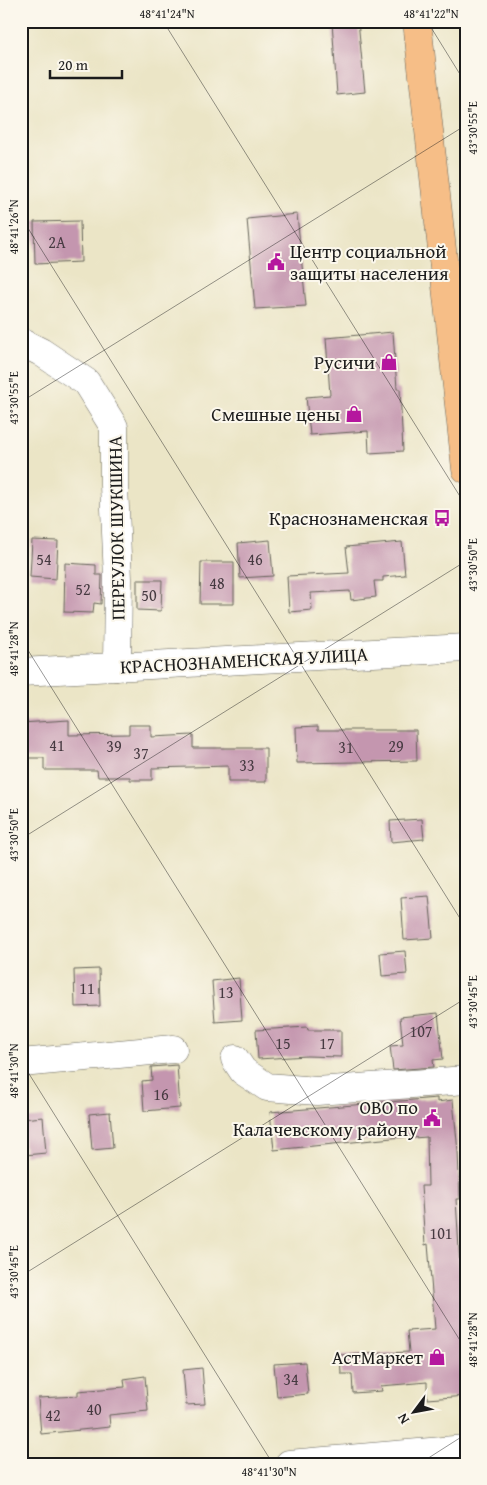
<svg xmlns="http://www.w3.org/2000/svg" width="487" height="1485" font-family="'Gentium Book Plus',serif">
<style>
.building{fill:#c496af}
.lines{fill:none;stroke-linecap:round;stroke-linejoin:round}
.minor-casing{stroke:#646258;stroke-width:29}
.major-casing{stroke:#646258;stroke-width:29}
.minor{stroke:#fff;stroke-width:28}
.major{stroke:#f6be87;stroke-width:28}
.ticks{fill:none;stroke:#1c1c1c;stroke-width:1;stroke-opacity:0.45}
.labels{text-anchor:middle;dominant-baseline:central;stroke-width:4;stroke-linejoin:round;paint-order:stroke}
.number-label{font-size:16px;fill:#463a41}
.poi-label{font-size:19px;fill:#1c1c1c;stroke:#fbf7ec;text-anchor:end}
.street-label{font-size:19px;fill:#1c1c1c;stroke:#fbf7ec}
.neatline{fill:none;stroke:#1c1c1c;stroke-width:2}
.ticks-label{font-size:12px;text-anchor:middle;fill:#1c1c1c}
</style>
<rect width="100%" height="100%" fill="#fbf7ec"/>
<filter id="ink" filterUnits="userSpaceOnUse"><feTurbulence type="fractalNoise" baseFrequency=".02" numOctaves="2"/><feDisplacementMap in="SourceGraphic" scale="10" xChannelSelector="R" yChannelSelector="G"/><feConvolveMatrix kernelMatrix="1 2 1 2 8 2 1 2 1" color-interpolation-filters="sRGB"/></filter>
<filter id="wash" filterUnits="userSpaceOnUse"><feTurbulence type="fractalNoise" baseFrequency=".0096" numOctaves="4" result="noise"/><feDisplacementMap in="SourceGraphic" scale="20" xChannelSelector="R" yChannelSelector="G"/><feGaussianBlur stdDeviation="1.12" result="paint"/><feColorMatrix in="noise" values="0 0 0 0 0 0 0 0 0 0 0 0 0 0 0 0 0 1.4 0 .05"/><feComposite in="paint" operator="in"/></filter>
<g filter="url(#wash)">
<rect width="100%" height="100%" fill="#ebe5c6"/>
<g id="blocks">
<g class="building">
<polygon points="332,21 358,21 365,92 337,95"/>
<polygon points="297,214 306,306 255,309 247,219"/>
<polygon points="80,221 81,262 35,264 34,222"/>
<polygon points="393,332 397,389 400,389 403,451 369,453 368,431 310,435 306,397 330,395 326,338"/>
<polygon points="32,540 58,541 56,579 30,577"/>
<polygon points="270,540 273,576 240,578 238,543"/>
<polygon points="402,542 405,575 383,577 383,581 374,581 376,597 351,600 350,591 311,593 312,610 289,612 287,576 349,573 346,547"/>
<polygon points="201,562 234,562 234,604 200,604"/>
<polygon points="65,563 96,565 96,575 102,575 101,604 94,603 93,613 64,612"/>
<polygon points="137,580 162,580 161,611 137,610"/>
<polygon points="69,720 69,735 129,734 129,725 151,725 151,737 193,735 193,748 266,748 266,782 228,782 228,766 152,768 152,780 130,780 130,777 98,777 97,770 44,770 44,758 21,758 21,723"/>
<polygon points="318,726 318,730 416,730 417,761 297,763 296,727"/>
<polygon points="422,819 424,839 391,842 390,821"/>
<polygon points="429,896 433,938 404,940 401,898"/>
<polygon points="405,951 407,974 382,976 380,953"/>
<polygon points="99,969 100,1006 75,1007 74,970"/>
<polygon points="239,978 242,1020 215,1022 212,981"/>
<polygon points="438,1013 443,1059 433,1060 434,1067 393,1070 390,1046 403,1045 400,1017"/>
<polygon points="307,1027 308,1030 341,1030 341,1057 307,1056 258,1059 256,1030"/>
<polygon points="177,1065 180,1108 144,1111 142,1081 152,1080 151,1067"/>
<polygon points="437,1098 437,1102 453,1100 458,1152 460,1199 456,1199 460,1266 463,1266 466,1300 466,1396 427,1399 427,1382 381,1386 382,1391 353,1393 352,1374 341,1374 340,1355 409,1352 407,1331 435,1329 428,1244 425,1245 421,1186 428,1186 427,1137 413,1138 412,1136 274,1150 270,1112"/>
<polygon points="110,1112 113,1148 92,1150 89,1114"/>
<polygon points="43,1117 46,1153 25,1155 22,1119"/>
<polygon points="305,1362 308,1394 277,1397 274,1364"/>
<polygon points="202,1368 205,1404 186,1405 183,1370"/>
<polygon points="145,1376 148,1411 109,1415 110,1427 41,1434 38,1398 78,1396 78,1391 125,1387 124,1379"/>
</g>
</g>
</g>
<g filter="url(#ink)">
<use href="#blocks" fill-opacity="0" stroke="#646258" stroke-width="1"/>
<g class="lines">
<g class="minor-casing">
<g id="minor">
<polyline points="21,342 41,352 86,382 114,427 114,485 118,579 117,667"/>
<polyline points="21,672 466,648"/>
<polyline points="235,1059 243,1071 267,1087 317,1091 466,1080"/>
<polyline points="21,1063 173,1049"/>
<polyline points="289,1464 466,1449"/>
</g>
</g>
<g class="major-casing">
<polyline id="major" points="417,21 466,469"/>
</g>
<use href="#minor" class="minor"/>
<use href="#major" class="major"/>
</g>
</g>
<path class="ticks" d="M163,21l303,485M427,21l39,63M21,217l445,711M21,402l445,-277M21,639l445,711M21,839l445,-278M21,1061l252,403M21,1276l445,-278M419,1464l47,-30"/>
<defs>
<g id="civic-bare" transform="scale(1.35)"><path d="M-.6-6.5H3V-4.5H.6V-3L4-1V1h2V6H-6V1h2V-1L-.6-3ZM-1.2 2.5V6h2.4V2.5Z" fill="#b5179e" stroke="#fbf7ec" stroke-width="2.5" paint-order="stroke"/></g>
<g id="shop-bare" transform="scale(1.35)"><path d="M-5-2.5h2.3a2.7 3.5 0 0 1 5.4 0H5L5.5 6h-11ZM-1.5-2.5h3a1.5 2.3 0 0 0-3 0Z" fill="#b5179e" stroke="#fbf7ec" stroke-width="2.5" paint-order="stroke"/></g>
<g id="bus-bare" transform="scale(1.35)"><path d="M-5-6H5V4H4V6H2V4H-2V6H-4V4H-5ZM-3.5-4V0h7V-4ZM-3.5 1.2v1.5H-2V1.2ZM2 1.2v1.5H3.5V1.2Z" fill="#b5179e" stroke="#fbf7ec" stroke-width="2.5" paint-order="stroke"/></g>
</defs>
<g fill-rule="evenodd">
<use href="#civic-bare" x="276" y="262"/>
<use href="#shop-bare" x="389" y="362"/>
<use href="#shop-bare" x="354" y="414"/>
<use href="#bus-bare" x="442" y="518"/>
<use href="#civic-bare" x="432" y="1118"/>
<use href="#shop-bare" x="437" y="1357"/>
</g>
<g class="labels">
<g class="number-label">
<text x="57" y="242">2А</text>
<text x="44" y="559">54</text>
<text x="255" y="559">46</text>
<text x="217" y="583">48</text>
<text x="83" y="589">52</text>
<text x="149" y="595">50</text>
<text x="57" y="745">41</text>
<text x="114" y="746">39</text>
<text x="396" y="746">29</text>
<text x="346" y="747">31</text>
<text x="141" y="753">37</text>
<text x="247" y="765">33</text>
<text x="87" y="988">11</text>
<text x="226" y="992">13</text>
<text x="421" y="1031">107</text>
<text x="283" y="1043">15</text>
<text x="327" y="1043">17</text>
<text x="161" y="1094">16</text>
<text x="441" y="1233">101</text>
<text x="291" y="1379">34</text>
<text x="94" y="1409">40</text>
<text x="53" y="1415">42</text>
</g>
<g class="poi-label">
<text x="290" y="251" text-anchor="start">Центр социальной<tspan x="290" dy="22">защиты населения</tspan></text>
<text x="375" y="362">Русичи</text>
<text x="340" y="414">Смешные цены</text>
<text x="428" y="518">Краснознаменская</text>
<text x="418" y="1107">ОВО по<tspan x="418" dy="22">Калачевскому району</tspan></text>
<text x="423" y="1357">АстМаркет</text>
</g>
<g class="street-label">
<text transform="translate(116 528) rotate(-91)">ПЕРЕУЛОК ШУКШИНА</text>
<text transform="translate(244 660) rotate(-3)">КРАСНОЗНАМЕНСКАЯ УЛИЦА</text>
</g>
</g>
<rect width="487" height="1485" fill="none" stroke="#fbf7ec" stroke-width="55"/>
<g transform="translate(414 1412) rotate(238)" stroke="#fbf7ec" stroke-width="4" paint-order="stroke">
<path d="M0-4L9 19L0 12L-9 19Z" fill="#1c1c1c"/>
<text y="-8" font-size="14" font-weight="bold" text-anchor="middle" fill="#1c1c1c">N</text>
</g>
<path d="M50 70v8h72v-8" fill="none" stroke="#1c1c1c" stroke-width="2.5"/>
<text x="58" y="70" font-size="15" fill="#1c1c1c" stroke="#fbf7ec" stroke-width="4" paint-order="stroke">20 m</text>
<rect x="28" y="28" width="432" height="1430" class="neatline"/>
<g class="ticks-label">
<text x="167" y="18">48°41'24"N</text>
<text x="431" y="18">48°41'22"N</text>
<text transform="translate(473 128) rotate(-90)" y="4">43°30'55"E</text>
<text transform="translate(14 227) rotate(-90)" y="4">48°41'26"N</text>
<text transform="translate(14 398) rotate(-90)" y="4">43°30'55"E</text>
<text transform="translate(473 565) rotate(-90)" y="4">43°30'50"E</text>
<text transform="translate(14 649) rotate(-90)" y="4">48°41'28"N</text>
<text transform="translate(14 835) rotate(-90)" y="4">43°30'50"E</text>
<text transform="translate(473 1002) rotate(-90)" y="4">43°30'45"E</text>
<text transform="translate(14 1071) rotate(-90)" y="4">48°41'30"N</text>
<text transform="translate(14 1272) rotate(-90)" y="4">43°30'45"E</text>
<text transform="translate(473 1340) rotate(-90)" y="4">48°41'28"N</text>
<text x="269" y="1476">48°41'30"N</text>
</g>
</svg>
